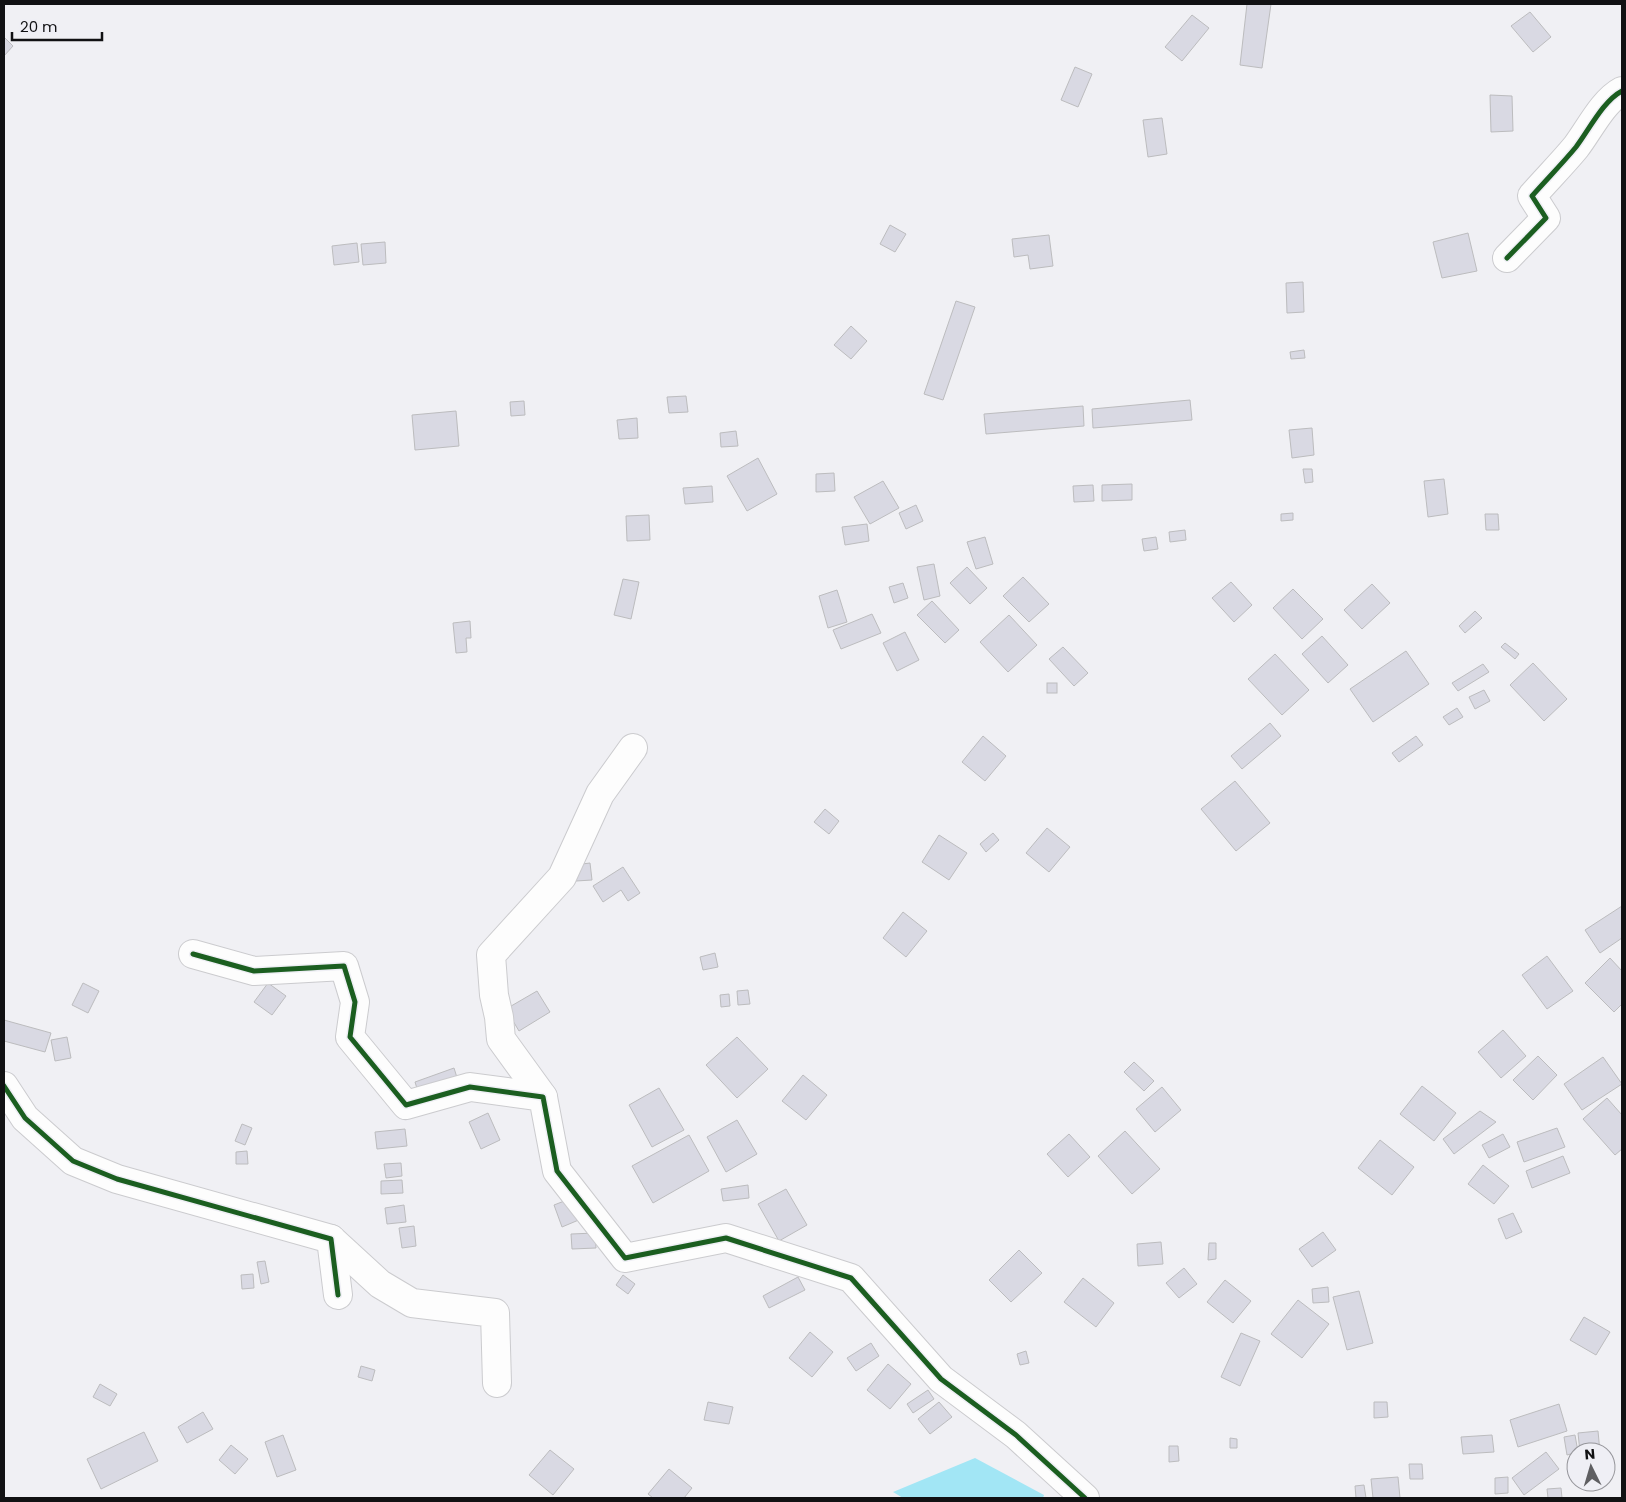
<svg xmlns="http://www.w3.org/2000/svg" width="1626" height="1502" font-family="Poppins,sans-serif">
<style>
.water{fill:#a2e6f5}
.building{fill:#d9d9e3;stroke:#bcbcbe}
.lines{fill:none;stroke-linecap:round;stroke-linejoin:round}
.minor-casing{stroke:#cbcbce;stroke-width:30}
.minor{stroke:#fdfdfd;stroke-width:28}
.cycleway-casing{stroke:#efeff5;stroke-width:8}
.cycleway{stroke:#1b5e20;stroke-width:5}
</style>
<rect width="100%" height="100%" fill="#f0f0f4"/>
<polygon class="water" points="975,1458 1044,1495 1043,1498 903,1498 893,1492"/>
<g class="building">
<polygon points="1247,4 1271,4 1262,68 1240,65"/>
<polygon points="1530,12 1551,37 1533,52 1511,26"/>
<polygon points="1192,15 1209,28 1182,61 1165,47"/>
<polygon points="4,37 13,46 4,56"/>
<polygon points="1075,67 1092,74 1078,107 1061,100"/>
<polygon points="1490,95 1512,96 1513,131 1491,132"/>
<polygon points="1162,118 1167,154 1148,157 1143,120"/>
<polygon points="890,225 906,234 895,252 880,244"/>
<polygon points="1468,233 1477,271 1442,278 1433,242"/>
<polygon points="1049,235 1053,266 1030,269 1028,255 1014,257 1012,239"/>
<polygon points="385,242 386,263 363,265 361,244"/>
<polygon points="357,243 359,262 334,265 332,246"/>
<polygon points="1303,282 1304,312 1287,313 1286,283"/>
<polygon points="956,301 975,307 943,400 924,394"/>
<polygon points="851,326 867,341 851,359 834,345"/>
<polygon points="1304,350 1305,358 1291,359 1290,352"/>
<polygon points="686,396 688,412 669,413 667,397"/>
<polygon points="1190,400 1192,420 1093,428 1092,409"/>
<polygon points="524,401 525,415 511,416 510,402"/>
<polygon points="1083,406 1084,426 986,434 984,414"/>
<polygon points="456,411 459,446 415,450 412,415"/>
<polygon points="637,418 638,438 619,439 617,420"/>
<polygon points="1312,428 1314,455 1292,458 1289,430"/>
<polygon points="736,431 738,446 721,447 720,433"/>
<polygon points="758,458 777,494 747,511 727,476"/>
<polygon points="1303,469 1312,469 1313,482 1305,483"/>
<polygon points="834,473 835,491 816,492 816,474"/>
<polygon points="1444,479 1448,514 1428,517 1424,481"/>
<polygon points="883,481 899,508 870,524 854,497"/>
<polygon points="1132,484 1132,500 1102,501 1102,485"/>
<polygon points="1093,485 1094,501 1074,502 1073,486"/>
<polygon points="712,486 713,502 685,504 683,488"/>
<polygon points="916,505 923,521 906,529 899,513"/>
<polygon points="1293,513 1293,520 1281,521 1281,514"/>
<polygon points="1485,514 1498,514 1499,530 1486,530"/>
<polygon points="649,515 650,540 627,541 626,516"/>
<polygon points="867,524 869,541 845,545 842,527"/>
<polygon points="1185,530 1186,540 1170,542 1169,532"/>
<polygon points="985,537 993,564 976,569 967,542"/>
<polygon points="1156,537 1158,549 1144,551 1142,539"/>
<polygon points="934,564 940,596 924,600 917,567"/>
<polygon points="967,567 987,588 970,604 950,583"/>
<polygon points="1023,577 1049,604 1029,622 1003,596"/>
<polygon points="623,579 639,582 631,619 614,615"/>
<polygon points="1231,582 1252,605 1234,622 1212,598"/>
<polygon points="903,583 908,598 894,603 889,587"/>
<polygon points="1372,584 1390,603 1362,629 1344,610"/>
<polygon points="1293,589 1323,619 1302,639 1273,608"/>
<polygon points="837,590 847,622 828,628 819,596"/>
<polygon points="932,601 959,630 945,643 917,615"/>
<polygon points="1475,611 1482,618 1465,633 1459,626"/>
<polygon points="872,614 881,633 841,649 833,630"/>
<polygon points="1009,615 1037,645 1008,672 980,642"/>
<polygon points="470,621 471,638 466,638 467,652 456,653 453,623"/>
<polygon points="905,632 919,660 897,671 883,643"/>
<polygon points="1322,636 1348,665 1328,683 1302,654"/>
<polygon points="1505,643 1519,654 1515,659 1501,647"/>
<polygon points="1063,647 1088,673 1074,686 1049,659"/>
<polygon points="1406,651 1429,684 1373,722 1350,689"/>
<polygon points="1275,654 1309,690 1282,715 1248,679"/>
<polygon points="1533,663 1567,699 1544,721 1510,685"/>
<polygon points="1483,664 1489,672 1458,691 1452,683"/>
<rect x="1047" y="683" width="10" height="10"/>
<polygon points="1484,690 1490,701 1475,709 1469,697"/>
<polygon points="1457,708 1463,717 1449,725 1443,717"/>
<polygon points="1270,723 1281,736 1242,769 1231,756"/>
<polygon points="983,736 1006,756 985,781 962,762"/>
<polygon points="1416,736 1423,745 1399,762 1392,753"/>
<polygon points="1235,781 1270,823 1236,851 1201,809"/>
<polygon points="825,809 839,821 829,834 814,822"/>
<polygon points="1047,828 1070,847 1049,872 1026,853"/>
<polygon points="993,833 999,840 986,852 980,844"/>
<polygon points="939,835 967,853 949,880 922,862"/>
<polygon points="590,863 592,880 576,881 574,865"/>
<polygon points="623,867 640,893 628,901 621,890 603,902 593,886"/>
<polygon points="1622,906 1622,938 1600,953 1585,930"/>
<polygon points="903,912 927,931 906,957 883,938"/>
<polygon points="715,953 718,967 703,970 700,957"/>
<polygon points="1547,956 1573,991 1547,1009 1522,975"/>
<polygon points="1610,958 1622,971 1622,1004 1614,1012 1585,983"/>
<polygon points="83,983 99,991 88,1013 72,1005"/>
<polygon points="268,983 286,996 272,1015 254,1002"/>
<polygon points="748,990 750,1004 738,1005 737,991"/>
<polygon points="537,991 550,1012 519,1031 506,1009"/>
<polygon points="729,994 730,1006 721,1007 720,995"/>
<polygon points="4,1020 51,1033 45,1052 4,1041"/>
<polygon points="1503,1030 1526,1056 1501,1078 1478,1052"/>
<polygon points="67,1037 71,1058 55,1061 51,1040"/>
<polygon points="737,1037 768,1069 737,1098 706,1065"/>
<polygon points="1538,1056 1557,1075 1533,1100 1513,1080"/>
<polygon points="1603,1057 1622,1084 1582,1110 1564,1084"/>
<polygon points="1134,1062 1154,1081 1144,1091 1124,1072"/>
<polygon points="454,1068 459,1084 420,1098 415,1082"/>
<polygon points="803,1075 827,1095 806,1120 782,1101"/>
<polygon points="1422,1086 1456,1113 1434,1141 1400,1114"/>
<polygon points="1162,1087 1181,1110 1155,1132 1136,1109"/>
<polygon points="659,1088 684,1130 652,1147 629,1105"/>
<polygon points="1607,1098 1622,1115 1622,1149 1615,1155 1583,1119"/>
<polygon points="1480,1111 1496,1122 1454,1154 1443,1139"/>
<polygon points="488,1113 500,1140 481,1149 469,1122"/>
<polygon points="737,1120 757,1154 726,1172 707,1137"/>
<polygon points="242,1124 252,1128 245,1145 235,1141"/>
<polygon points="1557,1128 1565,1147 1524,1162 1517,1142"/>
<polygon points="405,1129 407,1146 377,1149 375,1132"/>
<polygon points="1125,1131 1160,1169 1132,1194 1098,1156"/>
<polygon points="1069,1134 1090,1157 1068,1177 1047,1154"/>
<polygon points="1503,1134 1510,1147 1489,1158 1482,1145"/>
<polygon points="689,1135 709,1171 653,1203 632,1166"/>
<polygon points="1380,1140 1414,1167 1392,1195 1358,1168"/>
<polygon points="247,1151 248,1164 236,1164 236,1152"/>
<polygon points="1563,1156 1570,1173 1532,1188 1526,1171"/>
<polygon points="401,1163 402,1176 386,1178 384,1164"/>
<polygon points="1483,1165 1509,1186 1494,1204 1468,1184"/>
<polygon points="402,1180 403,1193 381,1194 381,1181"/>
<polygon points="748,1185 749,1198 723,1201 721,1189"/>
<polygon points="786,1189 807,1225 779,1241 758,1204"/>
<polygon points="572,1198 581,1219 562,1227 554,1205"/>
<polygon points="404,1205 406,1222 387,1224 385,1208"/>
<polygon points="1513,1213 1522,1232 1506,1239 1498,1219"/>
<polygon points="414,1226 416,1246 402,1248 399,1228"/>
<polygon points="1323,1232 1336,1250 1312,1267 1299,1249"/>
<polygon points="595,1233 596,1248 572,1249 571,1234"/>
<polygon points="1161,1242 1163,1264 1138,1266 1137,1244"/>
<polygon points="1209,1243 1216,1243 1216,1259 1208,1260"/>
<polygon points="1019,1250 1042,1273 1011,1302 989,1280"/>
<polygon points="265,1261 269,1282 261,1284 257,1262"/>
<polygon points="1184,1268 1197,1284 1179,1298 1166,1283"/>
<polygon points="253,1274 254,1288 242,1289 241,1275"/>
<polygon points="623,1275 635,1284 628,1294 616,1285"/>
<polygon points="798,1277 805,1290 769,1308 763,1296"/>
<polygon points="1083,1278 1114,1303 1096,1327 1064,1302"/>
<polygon points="1225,1280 1251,1301 1233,1323 1207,1302"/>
<polygon points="1328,1287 1329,1302 1313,1303 1312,1289"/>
<polygon points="1359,1291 1373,1343 1347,1350 1333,1297"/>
<polygon points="1298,1300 1329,1324 1302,1358 1271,1334"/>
<polygon points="1584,1317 1610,1332 1596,1355 1570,1340"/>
<polygon points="810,1332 833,1352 812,1377 789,1358"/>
<polygon points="1241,1333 1260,1341 1240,1386 1221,1377"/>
<polygon points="871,1343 879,1356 856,1371 847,1358"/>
<polygon points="1026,1351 1029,1363 1020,1365 1017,1354"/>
<polygon points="888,1364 911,1384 890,1409 867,1390"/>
<polygon points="361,1366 375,1370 372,1381 358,1377"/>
<polygon points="100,1384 117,1394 110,1406 93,1397"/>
<polygon points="928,1390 934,1399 913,1413 907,1404"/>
<polygon points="708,1402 733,1407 729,1424 704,1420"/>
<polygon points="939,1402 952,1417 930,1434 918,1419"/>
<polygon points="1374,1402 1387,1402 1388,1417 1374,1418"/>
<polygon points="1559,1404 1567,1431 1518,1447 1510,1420"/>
<polygon points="203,1412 213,1429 187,1443 178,1427"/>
<polygon points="1598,1431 1600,1452 1580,1452 1578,1433"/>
<polygon points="144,1432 158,1461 101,1489 87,1459"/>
<polygon points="283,1435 296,1470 277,1477 265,1442"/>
<polygon points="1492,1435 1494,1452 1463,1454 1461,1437"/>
<polygon points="1575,1435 1578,1452 1567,1455 1564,1437"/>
<polygon points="1230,1438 1237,1439 1237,1448 1230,1448"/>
<polygon points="231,1445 248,1459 235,1474 219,1460"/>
<polygon points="1169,1446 1178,1446 1179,1461 1169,1462"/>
<polygon points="550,1450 574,1469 553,1495 529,1475"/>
<polygon points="1546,1452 1559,1469 1524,1495 1512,1478"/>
<polygon points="1409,1464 1422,1464 1423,1479 1410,1479"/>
<polygon points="669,1469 692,1488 684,1498 653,1498 648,1494"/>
<polygon points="1398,1477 1400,1498 1373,1498 1371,1479"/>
<polygon points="1508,1477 1508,1493 1495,1494 1495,1478"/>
<polygon points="1364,1485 1366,1498 1356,1498 1355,1486"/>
<polygon points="1561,1488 1562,1498 1548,1498 1547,1489"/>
</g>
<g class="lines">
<g class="minor-casing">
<g id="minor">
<path d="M1507,258l39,-40 -14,-22c14,-16 30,-32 44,-49 13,-17 27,-46 46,-56"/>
<polyline points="193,954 254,971 344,966 355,1002 350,1037 406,1105 470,1087 543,1097 557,1171 625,1258 726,1238 851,1278 941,1379 1016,1435 1085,1498"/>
<polyline points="4,1086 25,1118 73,1161 117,1179 331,1239 338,1295"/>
<polyline points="543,1097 501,1039 499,1017 494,995 491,955 562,877 600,794 633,748"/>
<polyline points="331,1239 380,1284 412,1303 495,1313 497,1383"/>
</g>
</g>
<use href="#minor" class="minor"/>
<g class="cycleway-casing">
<g id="cycleway">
<path d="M1507,258l39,-40 -14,-22c14,-16 30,-32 44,-49 13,-17 27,-46 46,-56"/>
<polyline points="193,954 254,971 344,966 355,1002 350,1037 406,1105 470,1087 543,1097 557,1171 625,1258 726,1238 851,1278 941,1379 1016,1435 1085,1498"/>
<polyline points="4,1086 25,1118 73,1161 117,1179 331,1239 338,1295"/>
</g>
</g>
<use href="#cycleway" class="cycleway"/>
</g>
<rect width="1626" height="1502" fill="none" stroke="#111113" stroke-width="10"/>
<g transform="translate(1591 1467) rotate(355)"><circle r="24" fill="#efeff5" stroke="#96969b"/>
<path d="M0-4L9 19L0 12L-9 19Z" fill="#5f5f62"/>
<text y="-8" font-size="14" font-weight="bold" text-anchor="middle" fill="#111113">N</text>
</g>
<path d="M12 32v8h90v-8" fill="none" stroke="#111113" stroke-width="2.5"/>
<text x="20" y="32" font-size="15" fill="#111113" stroke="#efeff5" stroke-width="4" paint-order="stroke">20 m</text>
</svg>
